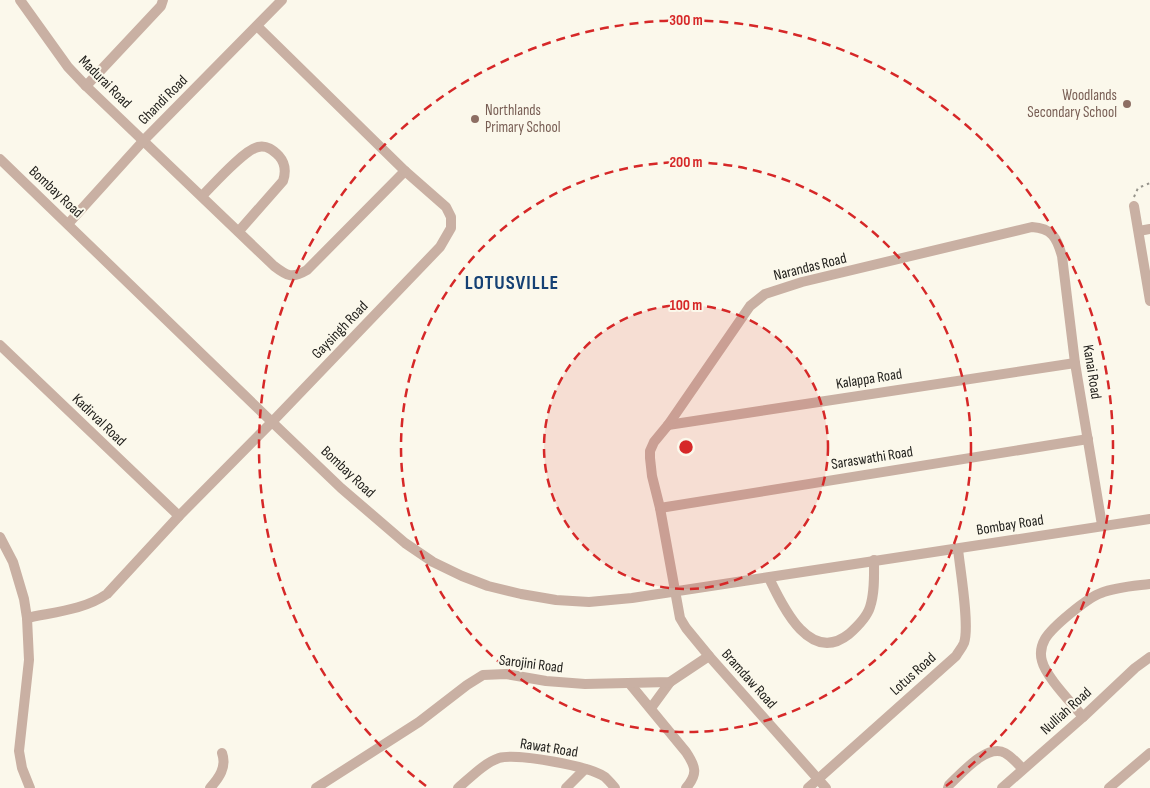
<svg xmlns="http://www.w3.org/2000/svg" width="1150" height="788" font-family="'Sofia Sans Condensed',sans-serif">
<style>
.lines{fill:none;stroke-linecap:round;stroke-linejoin:round}
.path{stroke:#96948b;stroke-width:2;stroke-dasharray:2.5 4;stroke-linecap:butt}
.minor{stroke:#c9b0a3;stroke-width:10}
.ring{fill:none;stroke:#d62828;stroke-width:2.5;stroke-dasharray:9 6}
.education-dot{fill:#8d6e63;stroke:#fbf8eb;stroke-width:2}
.labels{text-anchor:middle;dominant-baseline:central;stroke-width:4;stroke-linejoin:round;paint-order:stroke}
.street-label{font-size:15px;fill:#22211d;stroke:#fbf8eb}
.education-label{font-size:15px;fill:#785e54;stroke:#fbf8eb;text-anchor:end}
.district-label{font-size:20px;font-weight:bold;letter-spacing:1px;fill:#154174;stroke:#fbf8eb}
.centre{fill:#d62828;stroke:#fbf8eb;stroke-width:2.5}
.ring-label{font-size:15px;text-anchor:middle;font-weight:bold;fill:#d62828;stroke:#fbf8eb;stroke-width:4;stroke-linejoin:round;paint-order:stroke}
</style>
<rect width="100%" height="100%" fill="#fbf8eb"/>
<g class="lines">
<polyline class="path" points="1134,197 1138,188 1150,183"/>
<g class="minor">
<path d="M20,0l48,67 18,19 188,180c13,10 18,13 33,4l98,-99"/>
<polyline points="86,86 161,6 163,0"/>
<polyline points="0,159 272,422 341,488 405,543 433,562 462,576 488,586 521,594 556,600 589,602 632,598 1150,519"/>
<path d="M202,196c12,-12 42,-46 56,-49 9,-2 15,3 21,9 7,8 7,16 4,25l-44,50"/>
<polyline points="1134,206 1150,301"/>
<polyline points="68,224 144,140 282,0"/>
<polyline points="1139,231 1150,229"/>
<polyline points="0,345 179,516"/>
<polyline points="668,425 1075,363"/>
<polyline points="660,508 1088,439"/>
<polyline points="0,537 13,562 24,599 27,618 29,660 19,751 22,768 30,788"/>
<path d="M769,578c14,29 41,87 80,56 9,-8 18,-17 21,-27 5,-15 4,-32 4,-47"/>
<path d="M27,618c27,-6 57,-8 80,-24l72,-78 93,-94 168,-175 11,-19v-11l-5,-10 -41,-36 -148,-145"/>
<path d="M630,684l56,68c10,15 12,22 0,36"/>
<polyline points="651,708 670,682"/>
<path d="M1083,717c-11,-14 -37,-40 -41,-56 -2,-7 -1,-15 3,-22 7,-12 42,-41 56,-46 15,-6 33,-7 49,-9"/>
<path d="M210,788c9,-10 17,-21 12,-35"/>
<polyline points="316,788 419,722 467,685 483,675 506,674 546,681 585,684 670,682 709,656"/>
<path d="M458,788c12,-10 26,-25 41,-30 17,-5 91,8 106,19 3,3 7,7 10,11"/>
<polyline points="566,788 585,769"/>
<path d="M808,788l148,-132c2,-4 6,-8 8,-13 6,-17 -4,-74 -6,-94"/>
<path d="M826,788l-117,-132 -23,-28 -6,-10 -20,-110 -8,-32 -2,-18v-7l4,-9 14,-17 82,-119 15,-12 37,-12 230,-55c20,1 25,11 30,29l13,107 27,162"/>
<path d="M948,788l1,-3c12,-11 38,-42 56,-32 7,4 13,11 18,16"/>
<polyline points="1002,788 1083,717 1135,668 1150,657"/>
<polyline points="1109,788 1150,753"/>
</g>
</g>
<circle cx="686" cy="447" r="142" fill="#d62828" fill-opacity=".12"/>
<g class="ring">
<circle cx="686" cy="447" r="142"/>
<circle cx="686" cy="447" r="285"/>
<path d="M426 786A427 427 0 1 1 946 786"/>
</g>
<g class="education-dot">
<circle cx="1127" cy="104" r="5"/>
<circle cx="475" cy="119" r="5"/>
</g>
<g class="labels">
<g class="street-label">
<text transform="translate(105 82) rotate(45)">Madurai Road</text>
<text transform="translate(163 100) rotate(-45)">Ghandi Road</text>
<text transform="translate(56 192) rotate(43)">Bombay Road</text>
<text transform="translate(810 267) rotate(-14)">Narandas Road</text>
<text transform="translate(340 330) rotate(-46)">Gaysingh Road</text>
<text transform="translate(1092 372) rotate(81)">Kanai Road</text>
<text transform="translate(869 379) rotate(-9)">Kalappa Road</text>
<text transform="translate(99 420) rotate(44)">Kadirval Road</text>
<text transform="translate(872 458) rotate(-9)">Saraswathi Road</text>
<text transform="translate(348 472) rotate(43)">Bombay Road</text>
<text transform="translate(1010 525) rotate(-9)">Bombay Road</text>
<text transform="translate(531 664) rotate(7)">Sarojini Road</text>
<text transform="translate(913 674) rotate(-42)">Lotus Road</text>
<text transform="translate(749 679) rotate(48)">Bramdaw Road</text>
<text transform="translate(1066 711) rotate(-42)">Nulliah Road</text>
<text transform="translate(549 748) rotate(9)">Rawat Road</text>
</g>
<g class="education-label">
<text x="1117" y="95">Woodlands<tspan x="1117" dy="17">Secondary School</tspan></text>
<text x="485" y="110" text-anchor="start">Northlands<tspan x="485" dy="17">Primary School</tspan></text>
</g>
<g class="district-label">
<text x="512" y="283">LOTUSVILLE</text>
</g>
</g>
<circle cx="686" cy="447" r="8" class="centre"/>
<g class="ring-label">
<text x="686" y="25">300 m</text>
<text x="686" y="167">200 m</text>
<text x="686" y="310">100 m</text>
</g>
</svg>
